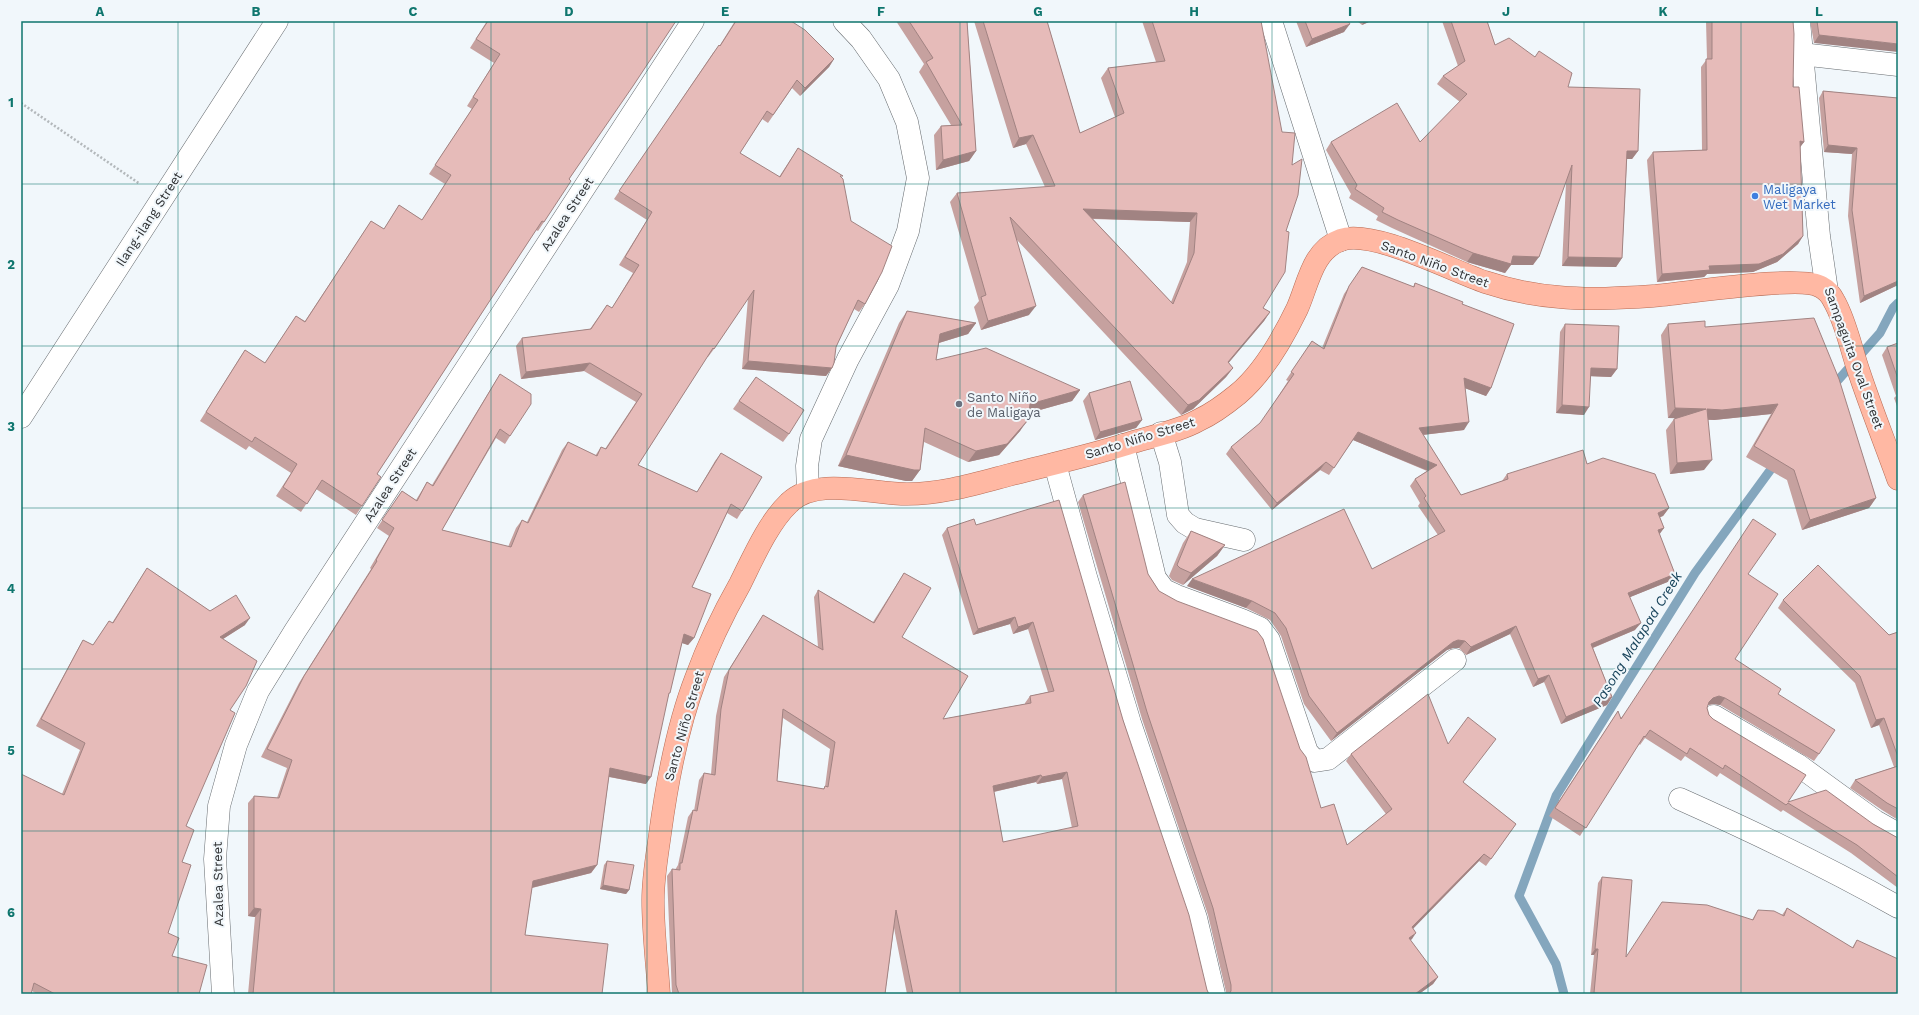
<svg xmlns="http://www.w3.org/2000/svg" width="1919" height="1015" font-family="'Work Sans',sans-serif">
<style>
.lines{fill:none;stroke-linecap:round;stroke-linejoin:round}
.stream{stroke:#84a6bd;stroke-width:9}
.minor-casing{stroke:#676c70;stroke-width:23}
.major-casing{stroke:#b76b54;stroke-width:23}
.path{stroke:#b3b8bb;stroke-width:2.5;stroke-dasharray:2 2;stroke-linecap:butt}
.minor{stroke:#fff;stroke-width:22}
.major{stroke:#ffb8a3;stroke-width:22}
.wall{fill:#c6a19f;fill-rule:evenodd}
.shaded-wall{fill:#a18382}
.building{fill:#e6bbb9;stroke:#a18382;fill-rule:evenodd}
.grid{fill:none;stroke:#0f766e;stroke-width:1;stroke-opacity:0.55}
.shop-dot{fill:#3f7fe0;stroke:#f1f7fb;stroke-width:1.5}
.worship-dot{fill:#6b7280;stroke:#f1f7fb;stroke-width:1.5}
.labels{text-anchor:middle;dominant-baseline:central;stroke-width:4;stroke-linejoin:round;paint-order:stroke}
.shop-label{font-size:13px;fill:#366cbe;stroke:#f1f7fb;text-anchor:start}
.street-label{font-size:13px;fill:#303234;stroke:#f1f7fb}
.worship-label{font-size:13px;fill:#5b616d;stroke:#f1f7fb;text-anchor:start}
.water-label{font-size:14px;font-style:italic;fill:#113e56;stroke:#f1f7fb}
.neatline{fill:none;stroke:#0f766e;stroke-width:1.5}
.grid-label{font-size:13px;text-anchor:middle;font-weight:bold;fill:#0f766e}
</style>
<rect width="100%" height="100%" fill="#f1f7fb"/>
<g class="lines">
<g class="stream">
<polyline points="1831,388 1880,333 1893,308 1898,303"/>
<polyline points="1564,994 1556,964 1519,896 1556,796 1695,573 1777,461"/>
</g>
<g class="minor-casing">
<g id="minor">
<polyline points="1271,21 1341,240"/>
<polyline points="1799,21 1819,236 1827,291"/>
<polyline points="1801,54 1898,65"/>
<polyline points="21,417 277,21"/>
<polyline points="1161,433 1170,462 1178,515 1185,523 1195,529 1244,540"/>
<polyline points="1123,445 1155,578 1164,590 1177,596 1242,620 1260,628 1269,640 1307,752 1315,761 1328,759 1455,660"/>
<polyline points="1055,464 1086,577 1130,723 1196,918 1214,994"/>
<polyline points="808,490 807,466 811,439 848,359 888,285 908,231 918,178 907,122 889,79 861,39 844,21"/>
<polyline points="1714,716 1798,765 1875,821 1898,834"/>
<path d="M1680,799c74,33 147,68 218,108"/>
<polyline points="223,994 215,859 219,806 236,745 258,691 295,631 693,21"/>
</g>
</g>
<g class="major-casing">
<path id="major" d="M659,994c-2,-31 -6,-63 -6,-94 0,-22 4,-44 7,-66 7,-52 17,-107 36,-156 12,-33 27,-64 44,-94 13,-26 28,-61 49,-81 27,-27 82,-9 118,-9 35,0 68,-10 102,-19 39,-10 79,-19 118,-31 22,-7 53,-13 72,-24 13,-6 28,-17 39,-26 25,-21 45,-56 59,-85 11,-24 15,-59 44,-69 32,-11 111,31 144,42 24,8 48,13 74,15 31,3 63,1 94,-1 30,-2 148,-22 168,-9 6,3 10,8 13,14 12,21 17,48 25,71 12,36 26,71 39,107"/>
</g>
<polyline class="path" points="21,103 140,184"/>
<use href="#minor" class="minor"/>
<use href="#major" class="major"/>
</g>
<g class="wall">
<polygon points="487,21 676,21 569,179 544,222 538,231 536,230 487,305 377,474 362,506 356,515 316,489 301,512 276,496 291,473 249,446 246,450 200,421 239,359 245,350 265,363 296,316 305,321 371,221 384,229 399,205 422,220 445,184 429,174 472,109 467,106 494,63 470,48"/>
<polygon points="735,21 791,21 834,59 829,67 800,96 792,88 768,123 762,119 740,153 779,177 798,148 842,178 865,304 859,312 854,309 836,347 832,368 826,376 742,369 748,298 714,349 708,357 707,357 638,465 697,492 715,461 721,453 742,511 737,519 727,513 692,587 694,638 688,645 682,643 646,784 609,777 597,865 591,873 532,888 525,935 602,994 248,994 255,917 248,916 248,803 254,796 277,798 287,768 261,757 299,683 371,569 370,568 389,536 377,528 402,491 416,500 427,482 432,485 495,382 500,374 510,436 505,444 496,438 442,530 508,547 516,528 522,520 527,522 562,450 568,442 595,456 601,447 605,449 636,402 584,371 521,379 516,346 522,338 590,329 607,305 612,308 633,273 619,265 647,220 614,199 713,53 720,45"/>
<polygon points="896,21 967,21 976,151 969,161 936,170 934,135 941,126 951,125 919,72 924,64"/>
<path d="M974,21h73l33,112 35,-16 -14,-39 7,-10 48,-6 -14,-41h119l25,210 -23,77 7,4 -6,9 -36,42 5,5 -7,9 -33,32 -12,6 -164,-175 12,75 -48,15 -7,-23 5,-6 -29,-99 7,-9 88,-6 -19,-43 -13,4zM1093,219l97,3 -3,40 -16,40z"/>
<polygon points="1296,21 1348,21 1344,32 1306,47"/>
<polygon points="1357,21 1371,21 1362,25"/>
<polygon points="1442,21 1487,21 1495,45 1568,87 1638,151 1632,159 1627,159 1622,258 1616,267 1562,266 1566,182 1533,265 1511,265 1505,273 1467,262 1392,228 1376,220 1378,216 1349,198 1351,194 1326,150 1331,142 1420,142 1460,102 1437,84 1443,76 1458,66"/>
<polygon points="1706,21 1793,21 1793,87 1804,142 1800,147 1803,236 1798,244 1777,262 1753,272 1707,274 1704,277 1657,282 1647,160 1653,152 1702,150 1701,67 1707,59"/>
<polygon points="1810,21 1898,21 1814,43"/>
<polygon points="1823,91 1898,98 1898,285 1860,303 1848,216 1852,154 1824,152 1819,98"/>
<polygon points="1362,267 1413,287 1415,283 1462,304 1491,388 1486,396 1465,388 1464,430 1423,435 1461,495 1502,481 1507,474 1587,464 1669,508 1663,516 1660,517 1664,528 1659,534 1675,574 1670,581 1630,597 1635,630 1593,648 1612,697 1607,705 1561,724 1544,682 1533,687 1510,634 1466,655 1459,648 1453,648 1447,650 1331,741 1304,704 1281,636 1270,620 1246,608 1187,586 1372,569 1438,535 1418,506 1420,503 1410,486 1415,479 1427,471 1353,440 1329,475 1320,470 1272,510 1226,454 1231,447 1260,424 1288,381 1286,380 1312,341 1322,348 1344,294"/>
<polygon points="907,311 976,323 968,334 939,343 936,360 1080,390 1072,401 1029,413 1020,431 999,455 968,462 924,442 920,470 912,481 906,481 838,466 899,323"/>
<polygon points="1565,324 1617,369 1611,377 1591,376 1584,415 1556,413 1560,332"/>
<polygon points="1668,324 1705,327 1876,498 1869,508 1802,530 1787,480 1746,457 1771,414 1714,420 1708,420 1704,470 1670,474 1666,430 1674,419 1676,418 1668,418 1661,335"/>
<polygon points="1898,343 1898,409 1894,398 1896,396 1882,355 1887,347"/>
<polygon points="756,377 789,434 783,442 733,409"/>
<polygon points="1089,393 1142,420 1136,428 1095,440 1083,401"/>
<polygon points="1083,495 1148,574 1159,591 1300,749 1321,808 1347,845 1386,814 1346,761 1351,754 1464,783 1516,824 1486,866 1479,861 1413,928 1412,939 1410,940 1438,977 1433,984 1419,994 1226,994 1226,992 1208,915 1142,719 1078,502"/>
<path d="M976,525l147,195 84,270 2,4h-302l-13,-66 -9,66h-213l-5,-118 5,-7 3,1 3,-5 10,-48 5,-7 1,1 5,-31 5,-7 7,1 5,-58 8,-39 39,-62 55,32 -4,-50 4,-7 55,32 31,-49 -2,64 41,82 82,-15v-1l5,-7 18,-4 -20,-63 -15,5 -3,-10 -37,11 -31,-100 5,-7zM783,718l47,31 -5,38 -2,2 -46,-8zM1062,779l10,49 -69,14 -9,-50 42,-10 1,2z"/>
<polygon points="1191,531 1225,545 1217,556 1183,585 1172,580 1169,576 1183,543"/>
<polygon points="147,568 210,611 245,625 223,639 230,710 186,826 182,862 168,933 172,956 199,994 37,994 32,991 62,794 80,750 36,726 79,647 83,640 93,645 109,621 112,623"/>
<polygon points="1748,574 1735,659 1778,694 1819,754 1814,761 1720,705 1714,704 1708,705 1707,708 1709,715 1788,802 1873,824 1898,838 1898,888 1851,853 1783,810 1781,812 1720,773 1717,777 1685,756 1681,761 1645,738 1640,745 1639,744 1580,836 1549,816 1618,711 1620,719"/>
<polygon points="1783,600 1889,635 1898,632 1898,820 1882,810 1850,788 1855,780 1894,767 1879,725 1871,728 1855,683 1778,608"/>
<polygon points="607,861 629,890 626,894 600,889 604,865"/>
<polygon points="1602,877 1626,957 1752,920 1758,910 1782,915 1787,908 1852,948 1857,940 1898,994 1590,994 1594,955 1591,955 1598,883"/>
</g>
<g class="shaded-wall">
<polygon points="1364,21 1371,21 1362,25"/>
<polygon points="1350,24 1344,32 1306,47 1312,39"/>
<polygon points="1819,35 1898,44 1898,52 1814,43"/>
<polygon points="834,59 829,67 800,96 805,88"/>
<polygon points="1033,135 1026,144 1013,148 1019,138"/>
<polygon points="1800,141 1804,142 1798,150"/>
<polygon points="1828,145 1857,148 1852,154 1824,152"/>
<polygon points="976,151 969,161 936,170 943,160"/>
<polygon points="1627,151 1638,151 1632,159 1621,159"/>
<polygon points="1083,209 1197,213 1190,222 1077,218"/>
<polygon points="1803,236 1798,244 1777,262 1753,272 1707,274 1704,277 1657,282 1662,274 1709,266"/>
<polygon points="1473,253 1513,256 1539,257 1533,265 1511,265 1505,273 1467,262"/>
<polygon points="1568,257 1622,258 1616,267 1562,266"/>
<polygon points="1898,281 1898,285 1860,303 1864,296"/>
<polygon points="1036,306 1029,315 981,330 988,321"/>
<polygon points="1270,312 1264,321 1221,372 1228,362"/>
<polygon points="976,323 968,334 932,345 940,334"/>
<polygon points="748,361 832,368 826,376 742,369"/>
<polygon points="590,363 584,371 521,379 526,372"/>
<polygon points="1233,368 1226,377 1193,409 1181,415 1188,405"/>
<polygon points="1591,368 1617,369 1611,377 1585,376"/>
<polygon points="1464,378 1491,388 1486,396 1459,386"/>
<polygon points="1080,390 1072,401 1022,415 1030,404"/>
<polygon points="1778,404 1771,414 1714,420 1700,419 1707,409"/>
<polygon points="1562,405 1589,407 1584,415 1556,413"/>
<polygon points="1675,408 1706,409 1699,419 1668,418"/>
<polygon points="1028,420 1020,431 999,455 968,462 976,451"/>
<polygon points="1142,420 1136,428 1095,440 1100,432"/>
<polygon points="1469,422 1464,430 1413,436 1419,428"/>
<polygon points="1358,432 1437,465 1431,472 1353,440"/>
<polygon points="846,455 920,470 912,481 906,481 838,466"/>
<polygon points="1712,460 1704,470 1670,474 1677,463"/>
<polygon points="1326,462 1320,470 1272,510 1277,503"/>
<polygon points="1876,498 1869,508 1802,530 1810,520"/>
<polygon points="1669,508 1663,516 1653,520 1658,513"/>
<polygon points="1664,528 1659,535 1658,530"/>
<polygon points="1225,545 1217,556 1183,585 1191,573"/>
<polygon points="1675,574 1670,581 1623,600 1628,593"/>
<polygon points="1192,579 1252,601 1246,608 1187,586"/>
<polygon points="1015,617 1010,624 973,635 978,629"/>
<polygon points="250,618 245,625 215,644 220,637"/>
<polygon points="1033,622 1028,629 1013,634 1018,627"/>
<polygon points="1641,623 1635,630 1585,651 1591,644"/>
<polygon points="1516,626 1510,634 1466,655 1471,647"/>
<polygon points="684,634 694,638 688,645 679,642"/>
<polygon points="1458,640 1465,641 1459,648 1453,648 1447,650 1331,741 1337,733 1453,642"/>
<polygon points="1549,675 1544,682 1533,687 1538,679"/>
<polygon points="1719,696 1725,698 1720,705 1714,704 1707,705 1709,702 1713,698"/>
<polygon points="1612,697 1607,705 1561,724 1566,717"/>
<polygon points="1884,718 1879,725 1871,728 1876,720"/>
<polygon points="610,768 651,777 646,784 605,776"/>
<polygon points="1067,772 1062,779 1037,784 1042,777"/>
<polygon points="1041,775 1036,782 988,793 993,786"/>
<polygon points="1484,854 1479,861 1408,934 1412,927"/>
<polygon points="597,865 591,873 527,889 533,881"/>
<polygon points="603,885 629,890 626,894 600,889"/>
<polygon points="254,908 261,909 255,917 248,916"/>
<polygon points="1416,933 1412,939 1404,945 1409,938"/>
<polygon points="1595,949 1598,949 1594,955 1591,955"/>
<polygon points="1438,977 1433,984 1419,994 1415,994"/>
</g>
<g class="building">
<polygon points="488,21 676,21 633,86 569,179 571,181 544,222 542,221 487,305 377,474 381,477 362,506 322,480 307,504 283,487 297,464 255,437 252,442 206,412 245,350 265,363 296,316 305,322 371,221 384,229 399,205 422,220 451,175 435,165 478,100 473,97 500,54 476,39"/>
<polygon points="736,21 791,21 805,30 834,59 805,88 797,80 773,115 767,111 740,153 780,177 798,148 843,176 840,176 843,179 851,221 892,246 882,272 865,304 858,300 836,347 834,363 832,368 748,361 754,290 714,349 713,348 638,465 697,492 721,453 762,477 742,511 731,504 692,587 711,594 694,638 684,634 670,693 669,693 651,777 610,768 597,865 533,881 525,935 608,944 602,994 253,994 261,909 254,908 254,796 279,798 292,760 267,749 304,676 377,561 376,560 394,528 382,520 402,491 417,501 427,482 433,486 500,374 531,394 531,404 510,436 500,429 442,530 511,547 522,520 528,523 568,442 597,456 601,447 606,449 642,394 590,363 526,372 522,338 591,329 607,305 612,308 639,265 625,257 652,212 619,191 719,45 720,46"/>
<polygon points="909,21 967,21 976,151 943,160 941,126 962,125 926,62 933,58"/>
<path d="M983,21h64l33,112 44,-20 -16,-45 57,-7 -13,-40h109l21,111 13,1 -3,32 10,-6 -4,36 -12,36 3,1 -4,40 -22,36 7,4 -42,50 5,6 -34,32 -11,5 -178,-188 26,89 -48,15 -7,-24 5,-2 -29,-102 98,-7 -22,-51 -14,3zM1083,209l114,4 -3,40 -21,51z"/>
<polygon points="1305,21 1348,21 1350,24 1312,39"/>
<polygon points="1451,21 1487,21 1495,45 1509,38 1535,57 1539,51 1572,73 1568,87 1640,89 1638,151 1627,151 1622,258 1568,257 1572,165 1539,257 1513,256 1511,264 1473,253 1398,220 1382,212 1384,208 1355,189 1357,185 1331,142 1397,103 1420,142 1467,94 1443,76 1465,61"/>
<polygon points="1712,21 1793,21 1794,34 1793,87 1799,87 1804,142 1800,141 1803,236 1783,254 1759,264 1709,266 1710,270 1662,274 1653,152 1707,150 1706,59 1712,59"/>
<polygon points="1817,21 1898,21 1898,44 1819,35"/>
<polygon points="1823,91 1898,98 1898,281 1864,296 1852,210 1857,148 1828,145"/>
<polygon points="1362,267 1414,287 1415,283 1463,302 1462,304 1514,324 1491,388 1464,378 1469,422 1419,428 1461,495 1508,479 1507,474 1583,450 1587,464 1603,458 1655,474 1669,508 1658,513 1664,528 1658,530 1675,574 1628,593 1641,623 1591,644 1612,697 1566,717 1549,675 1538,679 1516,626 1471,647 1465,641 1458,640 1453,642 1337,733 1309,696 1286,628 1275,613 1252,601 1192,579 1344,509 1372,569 1445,531 1424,498 1426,496 1415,479 1437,465 1358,432 1334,468 1326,462 1277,503 1231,447 1260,423 1294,374 1291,372 1312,341 1324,349 1349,286"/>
<polygon points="907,311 976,323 940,334 936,360 986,348 1080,390 1030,404 1028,420 1007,444 976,451 925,428 920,470 914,470 846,455"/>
<polygon points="1814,318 1839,379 1876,498 1810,520 1794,470 1754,446 1778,404 1722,410 1707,409 1712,460 1677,463 1674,419 1706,409 1675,408 1668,324 1705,321 1705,327"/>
<polygon points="1565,324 1619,326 1617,369 1591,368 1589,407 1562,405"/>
<polygon points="1898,343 1898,379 1887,347"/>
<polygon points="756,377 804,410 789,434 739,401"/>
<polygon points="1130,381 1142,420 1100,432 1089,393"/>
<polygon points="1125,482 1148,574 1159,591 1177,601 1257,631 1263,639 1300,749 1306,757 1321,808 1334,804 1347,845 1392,809 1351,754 1428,694 1448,744 1468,717 1496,739 1463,782 1516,824 1491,859 1484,854 1412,927 1416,933 1409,938 1438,977 1415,994 1229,994 1231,991 1231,985 1213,908 1147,712 1083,495"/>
<path d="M1059,500l64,220 66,195 18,75 2,4h-296l-17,-84 -11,84h-206l-3,-9 -4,-116 8,1v-7h2l11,-53 4,1 7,-38 11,2 6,-66 8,-39 34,-55 60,35 -5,-60 56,33 30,-50 27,15 -29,49 66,39 -25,43 88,-16 -1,-7 24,-5 -21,-69 -15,5 -3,-10 -37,12 -31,-101 27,-9 2,6zM783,709l52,33 -7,45 -3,-1 -1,3 -47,-8zM1067,772l11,54 -75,16 -10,-56 48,-11 1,2z"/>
<polygon points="1753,519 1776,534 1748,574 1778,594 1735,659 1781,689 1778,694 1835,730 1819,754 1725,698 1719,696 1713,698 1709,702 1707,708 1709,715 1713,719 1806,775 1788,802 1826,790 1873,824 1898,838 1898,877 1857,845 1788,803 1786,805 1725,765 1723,769 1690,748 1687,754 1650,730 1645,737 1644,736 1586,828 1555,808 1618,711 1621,719"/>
<polygon points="1191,531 1225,545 1191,573 1180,568 1177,565"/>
<polygon points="1818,565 1889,635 1898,632 1898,757 1884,718 1876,720 1860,676 1783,600"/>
<polygon points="147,568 210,611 236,595 250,618 220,637 257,661 246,686 230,710 235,713 186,826 194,830 182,862 191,865 168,933 179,938 172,956 207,965 199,994 55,994 34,983 31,994 27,994 21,993 21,774 64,795 85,743 41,719 83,640 93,645 109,621 113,623"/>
<polygon points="1898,766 1898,809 1887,803 1855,780"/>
<polygon points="607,861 634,865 629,890 603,885"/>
<polygon points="1602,877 1632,880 1626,957 1662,902 1707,905 1753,920 1758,910 1774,911 1784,916 1787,908 1853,948 1857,940 1898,959 1898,994 1604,994 1594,993 1598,949 1595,949"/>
</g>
<path class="grid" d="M178,21v973M334,21v973M491,21v973M647,21v973M803,21v973M960,21v973M1116,21v973M1272,21v973M1428,21v973M1584,21v973M1741,21v973M21,184h1877M21,346h1877M21,508h1877M21,669h1877M21,831h1877"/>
<circle class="shop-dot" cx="1755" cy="196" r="4"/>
<circle class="worship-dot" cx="959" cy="404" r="4"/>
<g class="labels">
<g class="shop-label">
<text x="1763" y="189">Maligaya<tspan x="1763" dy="15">Wet Market</tspan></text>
</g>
<g class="street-label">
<text transform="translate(567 214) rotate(-57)">Azalea Street</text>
<text transform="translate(149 219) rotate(-57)">Ilang-ilang Street</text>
<text transform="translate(1435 264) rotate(20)">Santo Niño Street</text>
<text transform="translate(1854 358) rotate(70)">Sampaguita Oval Street</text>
<text transform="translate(1140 438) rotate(-17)">Santo Niño Street</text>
<text transform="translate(390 485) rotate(-57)">Azalea Street</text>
<text transform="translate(684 726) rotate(-74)">Santo Niño Street</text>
<text transform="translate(218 884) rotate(-91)">Azalea Street</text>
</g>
<g class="worship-label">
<text x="967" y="397">Santo Niño<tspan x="967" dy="15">de Maligaya</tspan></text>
</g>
<g class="water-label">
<text transform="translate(1637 639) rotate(-58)">Pasong Malapad Creek</text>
</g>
</g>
<rect width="1919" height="1015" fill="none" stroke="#f1f7fb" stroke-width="44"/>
<rect x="22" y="22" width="1875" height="971" class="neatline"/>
<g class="grid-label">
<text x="100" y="16">A</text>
<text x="256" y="16">B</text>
<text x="413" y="16">C</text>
<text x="569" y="16">D</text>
<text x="725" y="16">E</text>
<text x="881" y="16">F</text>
<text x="1038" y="16">G</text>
<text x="1194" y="16">H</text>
<text x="1350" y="16">I</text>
<text x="1506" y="16">J</text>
<text x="1663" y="16">K</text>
<text x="1819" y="16">L</text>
<text x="11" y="107">1</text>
<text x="11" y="269">2</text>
<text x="11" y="431">3</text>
<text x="11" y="593">4</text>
<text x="11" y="755">5</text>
<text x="11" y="917">6</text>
</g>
</svg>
